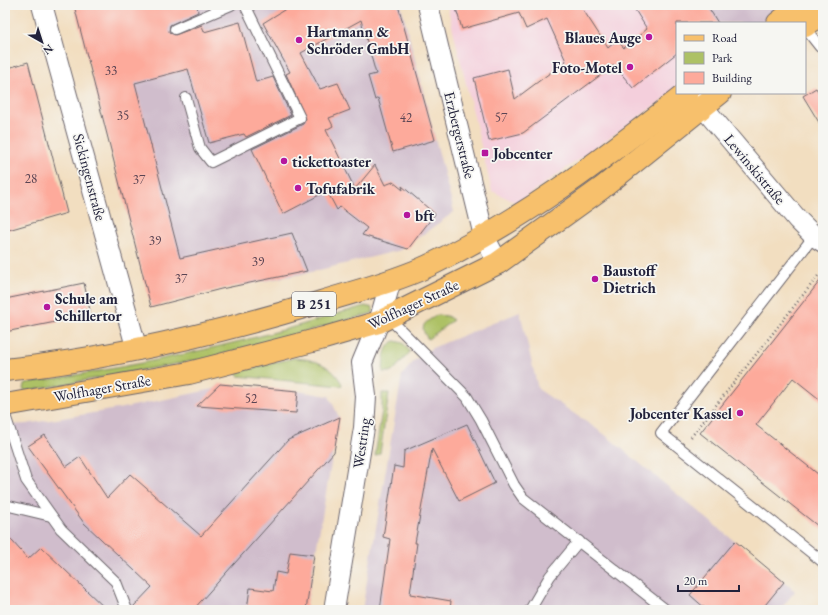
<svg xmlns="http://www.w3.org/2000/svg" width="828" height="615" font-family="'EB Garamond',serif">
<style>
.built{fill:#f4cfdc}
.industrial{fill:#d0bdcc}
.green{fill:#adc165;stroke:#687250}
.building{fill:#fdaa9b}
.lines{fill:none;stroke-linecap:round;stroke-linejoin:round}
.lane-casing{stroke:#6b646a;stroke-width:12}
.street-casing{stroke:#6b646a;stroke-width:22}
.primary-casing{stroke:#6b646a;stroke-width:24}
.path{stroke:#6b646a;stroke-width:2.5;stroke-dasharray:1 3;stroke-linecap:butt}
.lane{stroke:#fff;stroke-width:10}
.street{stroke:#fff;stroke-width:20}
.primary{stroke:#f7c06c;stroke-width:22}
.poi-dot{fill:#b5179e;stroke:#f6f6f2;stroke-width:1.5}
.labels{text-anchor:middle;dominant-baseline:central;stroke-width:3.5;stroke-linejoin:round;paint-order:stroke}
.number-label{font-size:13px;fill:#594453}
.shield{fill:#f6f6f2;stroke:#626272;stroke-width:1}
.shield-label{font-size:14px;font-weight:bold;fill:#22223b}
.poi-label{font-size:15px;font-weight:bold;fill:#22223b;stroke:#f6f6f2;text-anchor:start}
.street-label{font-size:15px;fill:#22223b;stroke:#f6f6f2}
</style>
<rect width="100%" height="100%" fill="#f6f6f2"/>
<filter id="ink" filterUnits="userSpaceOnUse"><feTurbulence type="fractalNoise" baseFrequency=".025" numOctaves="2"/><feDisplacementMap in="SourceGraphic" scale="8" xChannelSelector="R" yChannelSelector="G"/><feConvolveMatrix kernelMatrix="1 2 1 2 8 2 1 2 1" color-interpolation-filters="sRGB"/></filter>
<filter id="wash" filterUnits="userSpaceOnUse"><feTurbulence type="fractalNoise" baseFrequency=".012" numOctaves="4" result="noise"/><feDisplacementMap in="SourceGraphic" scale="16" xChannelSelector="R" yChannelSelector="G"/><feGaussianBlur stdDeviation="0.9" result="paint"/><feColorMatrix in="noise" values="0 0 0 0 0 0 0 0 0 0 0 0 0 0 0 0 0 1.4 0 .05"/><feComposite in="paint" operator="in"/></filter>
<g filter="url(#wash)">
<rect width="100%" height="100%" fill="#f2dec0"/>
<polygon class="built" points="447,5 658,5 677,35 677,90 517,203 492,191"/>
<g class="industrial">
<polygon points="74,5 401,5 454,212 401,250 307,273 221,289 151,307"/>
<polygon points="658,5 784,5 762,23 677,23"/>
<polygon points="520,312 538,389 604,434 795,591 780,610 362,610 402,375 415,360 432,348"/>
<polygon points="220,384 298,391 329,396 339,417 306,610 5,610 5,425 26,424 123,408 214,389"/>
</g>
<g class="green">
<path d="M365,306l8,2v5l-164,45 -183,33 -3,-2 1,-5 2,-1c86,-13 172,-30 257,-53 27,-7 54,-17 82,-24z"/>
<path d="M437,315l10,1 6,4 -25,19c-10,-14 -3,-16 9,-24z"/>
<path d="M395,341l8,2 7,9 -18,20h-9c1,-12 0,-26 12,-31z"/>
<path d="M294,358c21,1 38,7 48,26l-1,2 -103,-10 -2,-4z"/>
<polygon points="382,393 389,393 380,453 375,456 382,410"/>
</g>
<g id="blocks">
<g class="building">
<polygon points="74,5 197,5 198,12 170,25 169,32 175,35 202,25 204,32 240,22 256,82 273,77 291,115 246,137 244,134 209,143 188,69 135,83 180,258 292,233 307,271 221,289 151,307"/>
<polygon points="292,5 398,5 435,140 393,152 378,98 375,100 368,76 376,74 361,20 301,53 320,89 338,83 350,110 329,118 333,126 326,130 355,189 375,165 385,185 393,182 403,190 402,186 435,214 408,249 362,235 367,228 340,207 337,210 327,191 283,214 252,149 303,124 306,119 286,74 290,72 263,23"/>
<polygon points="455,5 580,5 608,48 617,40 624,48 647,29 632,5 707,5 718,23 677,23 677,53 633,88 614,65 523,133 489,141 474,78 508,69 515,99 566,61 547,19 526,29 519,13 462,29"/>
<polygon points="28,62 67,213 5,231 5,69"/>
<polygon points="816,88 823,99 823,129 803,96"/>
<polygon points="823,277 823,402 793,378 756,425 823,478 823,530 700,433"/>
<polygon points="84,283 91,315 5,332 5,299"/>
<polygon points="220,384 298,391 296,413 197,406"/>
<polygon points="340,417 334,452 193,610 133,610 133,607 152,587 84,523 28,446 45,435 66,467 80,457 107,498 130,474 201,536 288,440"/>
<polygon points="467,424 495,483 459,501 432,449 415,543 417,543 410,594 451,601 450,610 380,610 390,539 383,537 394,466 403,468 404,451"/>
<polygon points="5,533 28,559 41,547 107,610 5,610"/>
<polygon points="735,541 784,582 761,610 707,610 690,595"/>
<polygon points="290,552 314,555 306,610 247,610 250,588 273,591 276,572 286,574"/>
</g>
</g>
</g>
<g filter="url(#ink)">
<use href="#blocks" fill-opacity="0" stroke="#6b646a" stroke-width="1"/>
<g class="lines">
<g class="lane-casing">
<g id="lane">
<polyline points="805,28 820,47 823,46"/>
<polyline points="175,29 231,5"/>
<polyline points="186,98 200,148 211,162 300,118 245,5"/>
<polyline points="814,236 661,433 823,562"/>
<polyline points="388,317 467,397 481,420 514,485 523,498 666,610"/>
<polyline points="5,415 26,480 61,529 116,582 127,610"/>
<polyline points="5,505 51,516"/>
<polyline points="530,610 550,576 579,541"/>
</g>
</g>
<g class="street-casing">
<g id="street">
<polyline points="42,5 137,350"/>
<polyline points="428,5 484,236 498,263"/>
<polyline points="692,94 798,220 814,236 823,242"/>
<polyline points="334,610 364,428 366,396 362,363 379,322 391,280"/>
</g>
</g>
<g class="primary-casing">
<g id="primary">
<polyline points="778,23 801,5"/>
<polyline points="805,26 823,12"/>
<path d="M5,370c107,-11 213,-37 316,-68 35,-11 73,-20 107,-36 94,-45 178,-109 259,-173"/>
<polyline points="5,405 189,373 324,338 379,322 498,263 602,188 720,93"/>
</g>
</g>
<polyline class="path" points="691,437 818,276 823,281"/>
<use href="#lane" class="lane"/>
<use href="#street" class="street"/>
<use href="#primary" class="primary"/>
</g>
</g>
<g class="poi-dot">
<circle cx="649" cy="37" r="4"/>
<circle cx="299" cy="40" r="4"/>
<circle cx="630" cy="67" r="4"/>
<rect x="481" y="149" width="8" height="8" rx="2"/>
<circle cx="284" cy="161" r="4"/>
<circle cx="298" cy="188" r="4"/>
<circle cx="407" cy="215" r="4"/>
<circle cx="595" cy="279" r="4"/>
<circle cx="47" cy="307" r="4"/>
<circle cx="740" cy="413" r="4"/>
</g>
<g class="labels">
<g class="number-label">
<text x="111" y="70">33</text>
<text x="123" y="115">35</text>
<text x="406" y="117">42</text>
<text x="501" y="117">57</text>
<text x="31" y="178">28</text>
<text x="139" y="179">37</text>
<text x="155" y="240">39</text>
<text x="258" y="261">39</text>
<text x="181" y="278">37</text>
<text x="251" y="398">52</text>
</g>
<rect class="shield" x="292" y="292" width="44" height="24" rx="3"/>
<g class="shield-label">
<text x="314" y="304">B 251</text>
</g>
<g class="poi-label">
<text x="307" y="31">Hartmann &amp;<tspan x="307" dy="17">Schröder GmbH</tspan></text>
<text x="641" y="37" text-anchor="end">Blaues Auge</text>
<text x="622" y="67" text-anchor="end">Foto-Motel</text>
<text x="493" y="153">Jobcenter</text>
<text x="292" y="161">tickettoaster</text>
<text x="306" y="188">Tofufabrik</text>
<text x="415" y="215">bft</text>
<text x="603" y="270">Baustoff<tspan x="603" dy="17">Dietrich</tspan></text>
<text x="55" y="298">Schule am<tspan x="55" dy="17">Schillertor</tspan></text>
<text x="732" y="413" text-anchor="end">Jobcenter Kassel</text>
</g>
<g class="street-label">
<text transform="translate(460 135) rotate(76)">Erzbergerstraße</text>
<text transform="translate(755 169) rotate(50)">Lewinskistraße</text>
<text transform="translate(90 177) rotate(75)">Sickingenstraße</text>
<text transform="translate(413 304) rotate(-25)">Wolfhager Straße</text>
<text transform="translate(102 388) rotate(-10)">Wolfhager Straße</text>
<text transform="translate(361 443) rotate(-82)">Westring</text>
</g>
</g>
<rect width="828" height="615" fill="none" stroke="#f6f6f2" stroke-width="20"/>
<rect x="676" y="22" width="130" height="72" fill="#f6f6f2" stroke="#a1a1a9"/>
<rect x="684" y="35" width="20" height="6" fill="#f7c06c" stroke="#a1a1a9"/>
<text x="712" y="42" font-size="12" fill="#22223b">Road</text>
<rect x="684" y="52" width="20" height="12" fill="#adc165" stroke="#a1a1a9"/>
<text x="712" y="62" font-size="12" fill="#22223b">Park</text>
<rect x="684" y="72" width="20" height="12" fill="#fdaa9b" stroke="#a1a1a9"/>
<text x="712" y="82" font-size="12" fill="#22223b">Building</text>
<g transform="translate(42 42) rotate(141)" stroke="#f6f6f2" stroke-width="3" paint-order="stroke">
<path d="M0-3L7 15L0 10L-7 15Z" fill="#22223b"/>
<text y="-6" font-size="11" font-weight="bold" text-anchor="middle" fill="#22223b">N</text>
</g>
<path d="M678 585v6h61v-6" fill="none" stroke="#22223b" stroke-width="2"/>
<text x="684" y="585" font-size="12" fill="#22223b" stroke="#f6f6f2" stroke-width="3" paint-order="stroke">20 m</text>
</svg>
